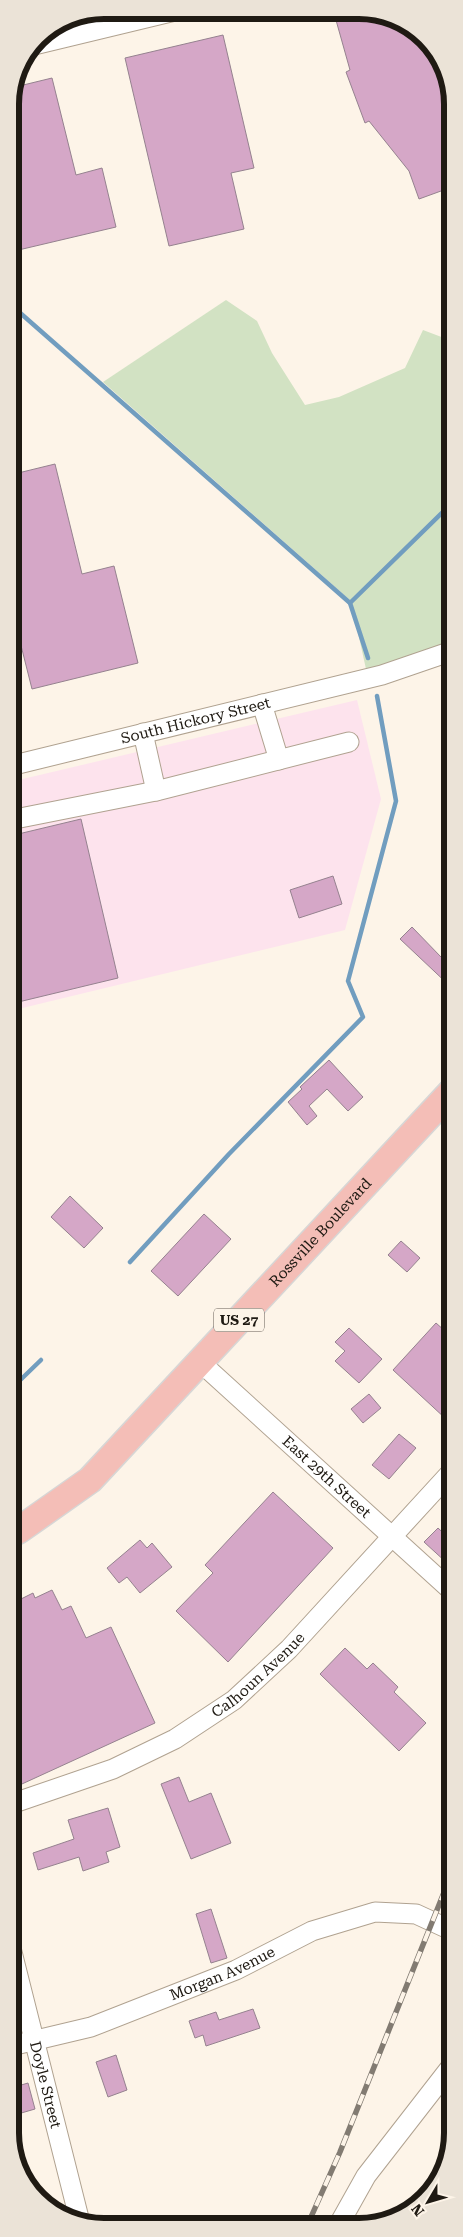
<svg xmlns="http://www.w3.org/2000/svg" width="463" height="2237" font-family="'Roboto Serif',serif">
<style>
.industrial{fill:#fde3ed}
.green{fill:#d2e2c3}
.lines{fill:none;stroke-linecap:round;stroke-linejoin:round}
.stream{stroke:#719dbf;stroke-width:4.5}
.building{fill:#d5a7c7;stroke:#95828f}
.minor-casing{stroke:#b0a290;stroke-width:21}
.highway-casing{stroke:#d7d6d5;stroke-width:29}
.minor{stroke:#fff;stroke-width:19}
.highway{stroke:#f4beb7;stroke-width:26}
.rail-casing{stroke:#827b72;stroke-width:5.5}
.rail{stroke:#fdf4e8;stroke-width:4;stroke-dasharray:11;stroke-linecap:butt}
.labels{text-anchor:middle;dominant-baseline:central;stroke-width:4;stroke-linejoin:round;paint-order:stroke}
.shield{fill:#fdf4e8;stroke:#625b53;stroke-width:1}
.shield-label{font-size:14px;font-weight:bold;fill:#1f1a13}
.street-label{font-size:15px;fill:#1f1a13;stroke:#fdf4e8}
.rim{fill:none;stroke:#1f1a13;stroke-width:6}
</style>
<rect width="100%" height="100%" fill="#fdf4e8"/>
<polygon class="industrial" points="357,700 381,799 345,930 10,1011 10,782"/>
<polygon class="green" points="226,300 257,321 272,353 305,405 339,397 405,368 423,330 452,341 452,640 396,662 366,669 351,601 103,382"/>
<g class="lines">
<g class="stream">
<polyline points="10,304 350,603 368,658"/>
<polyline points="350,603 452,503"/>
<polyline points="130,1262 229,1154 363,1017 348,981 396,801 377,696"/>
<polyline points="11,1389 41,1360"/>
</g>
</g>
<g class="building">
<polygon points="334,13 383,13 430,42 452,92 452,187 419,199 409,171 369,121 365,123 346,72 350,70"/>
<polygon points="223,35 254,168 231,173 244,229 169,246 125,58"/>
<polygon points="52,78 76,175 102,168 116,227 10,252 10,98 15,87"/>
<polygon points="55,464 82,574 114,566 138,663 32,689 10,602 10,475"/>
<polygon points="81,819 118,978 10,1004 10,836"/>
<polygon points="333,876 342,904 299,918 290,890"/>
<polygon points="412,927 441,957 452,944 452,988 400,939"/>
<polygon points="329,1060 363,1097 348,1111 327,1089 309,1106 317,1116 307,1125 288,1102 302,1089 300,1087"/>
<polygon points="70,1196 103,1228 84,1248 51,1217"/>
<polygon points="204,1214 231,1239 178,1296 151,1271"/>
<polygon points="401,1241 420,1258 407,1272 388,1255"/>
<polygon points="436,1323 453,1338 453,1412 446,1419 393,1370"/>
<polygon points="349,1328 382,1359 359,1383 335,1361 345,1351 335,1342"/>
<polygon points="369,1394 381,1408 363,1423 351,1409"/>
<polygon points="399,1434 416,1448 389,1479 372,1465"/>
<polygon points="273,1492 333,1548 228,1662 176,1611 213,1573 205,1565"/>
<polygon points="438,1528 453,1542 453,1556 447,1563 424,1542"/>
<polygon points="140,1540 147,1548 152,1543 172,1567 140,1593 127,1577 119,1583 107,1568"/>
<polygon points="52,1590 62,1610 71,1606 86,1638 111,1627 155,1723 11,1789 11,1604 33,1593 35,1598"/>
<polygon points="345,1648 367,1669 373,1663 398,1687 394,1692 426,1723 399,1751 320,1674"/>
<polygon points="179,1777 189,1802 211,1793 231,1843 191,1859 161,1784"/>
<polygon points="108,1808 120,1847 106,1852 109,1862 83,1871 79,1857 38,1870 33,1853 74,1839 68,1820"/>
<polygon points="211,1909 227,1958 211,1963 196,1914"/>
<polygon points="253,2009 260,2028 206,2046 203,2035 195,2038 189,2021 216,2012 219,2020"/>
<polygon points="116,2055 127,2090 108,2097 96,2062"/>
<polygon points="28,2083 35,2109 11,2116 11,2088"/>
</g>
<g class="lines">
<g class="minor-casing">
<g id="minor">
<polyline points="85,14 89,31"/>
<polyline points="34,45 175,11"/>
<polyline points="262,704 279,760"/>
<polyline points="143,733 156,791"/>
<path id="s1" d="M10,766l372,-91 70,-24"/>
<polyline points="10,820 156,791 349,742"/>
<path id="s2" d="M200,1362l253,230"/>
<path id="s3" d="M11,1804l102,-35 62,-30 59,-39 55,-51 164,-179"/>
<path id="s4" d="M11,1948l69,274"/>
<path id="s5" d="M11,2046l80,-19 145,-57 76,-39 63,-19 41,2 37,17"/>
<polyline points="338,2226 366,2176 453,2064"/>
</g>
</g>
<g class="highway-casing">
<g id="highway">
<path id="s6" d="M11,1534l8,-4 71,-50 363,-390"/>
</g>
</g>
<use href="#minor" class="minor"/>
<use href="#highway" class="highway"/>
<g class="rail-casing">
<polyline id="rail" points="307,2226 340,2152 453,1870"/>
</g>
<use href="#rail" class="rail"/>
</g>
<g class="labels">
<rect class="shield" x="214" y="1308.5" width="50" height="23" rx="4"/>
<g class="shield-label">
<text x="239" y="1320">US 27</text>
</g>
<g class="street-label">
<text stroke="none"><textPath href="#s1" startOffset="191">South Hickory Street</textPath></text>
<text stroke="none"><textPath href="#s6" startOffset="434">Rossville Boulevard</textPath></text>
<text stroke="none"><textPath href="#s2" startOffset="171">East 29th Street</textPath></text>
<text stroke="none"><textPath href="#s3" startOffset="282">Calhoun Avenue</textPath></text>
<text stroke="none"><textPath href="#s5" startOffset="224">Morgan Avenue</textPath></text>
<text stroke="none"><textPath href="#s4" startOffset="141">Doyle Street</textPath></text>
</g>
</g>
<path d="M0 0H463V2237H0ZM104 19H359A85 85 0 0 1 444 104V2133A85 85 0 0 1 359 2218H104A85 85 0 0 1 19 2133V104A85 85 0 0 1 104 19Z" fill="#ebe3d7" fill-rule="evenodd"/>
<path class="rim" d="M104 19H359A85 85 0 0 1 444 104V2133A85 85 0 0 1 359 2218H104A85 85 0 0 1 19 2133V104A85 85 0 0 1 104 19Z"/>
<g transform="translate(428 2202) rotate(232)" stroke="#fdf4e8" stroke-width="4" paint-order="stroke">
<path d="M0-4L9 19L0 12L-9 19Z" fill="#1f1a13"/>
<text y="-8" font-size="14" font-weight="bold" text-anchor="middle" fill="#1f1a13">N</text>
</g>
</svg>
